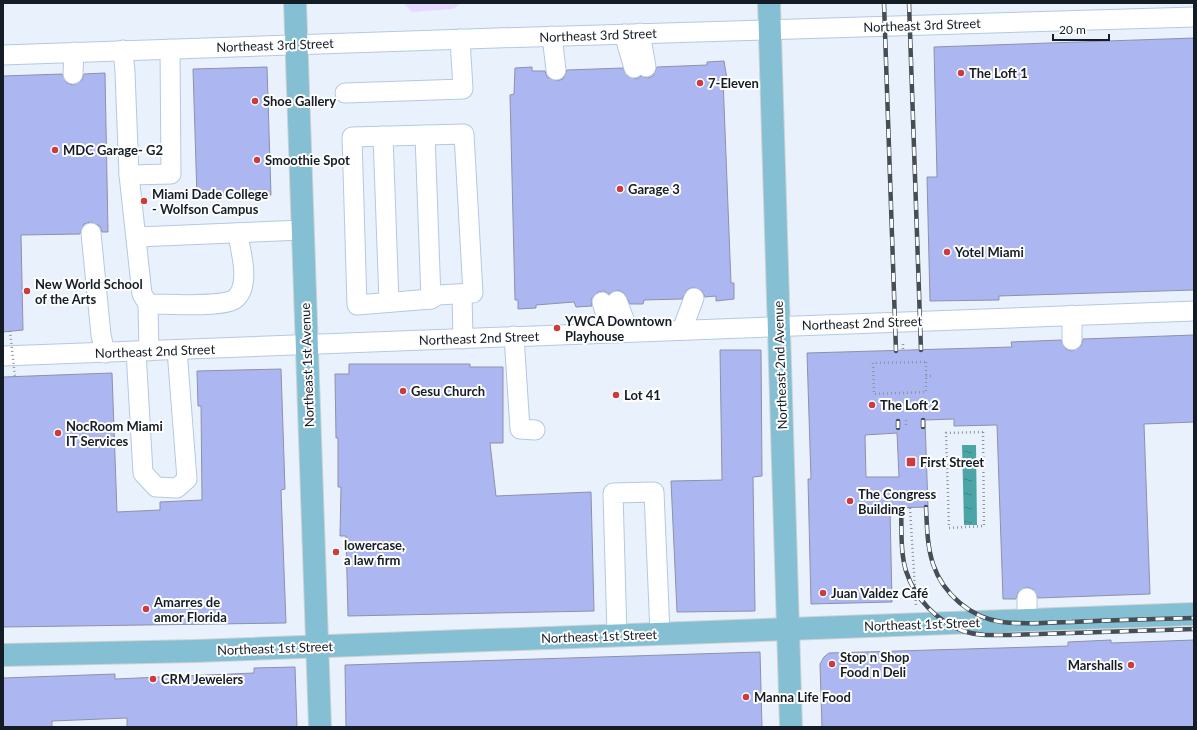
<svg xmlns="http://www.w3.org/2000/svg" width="1197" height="730" font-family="Lato,sans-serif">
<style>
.green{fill:#e7d8fe}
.water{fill:url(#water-ripples)}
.building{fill:#acb6f1;stroke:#8c91ad;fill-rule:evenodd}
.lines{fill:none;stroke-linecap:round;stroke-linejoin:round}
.minor-casing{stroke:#b3c9e1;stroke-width:21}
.major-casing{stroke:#d0d2d3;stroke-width:24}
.path{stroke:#8d969f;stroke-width:2.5;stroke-dasharray:1 3;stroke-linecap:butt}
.minor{stroke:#fff;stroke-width:19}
.major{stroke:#85bfd3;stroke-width:22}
.rail-casing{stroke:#454d56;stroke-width:4.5}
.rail{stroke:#fefefe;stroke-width:3;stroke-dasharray:9;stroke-linecap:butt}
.path-bridge{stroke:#8d969f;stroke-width:2.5;stroke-dasharray:1 3;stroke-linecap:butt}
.poi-dot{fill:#cb3c3f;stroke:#fefefe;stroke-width:1.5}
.labels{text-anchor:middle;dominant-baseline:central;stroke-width:4;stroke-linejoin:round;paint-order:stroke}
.street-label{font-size:13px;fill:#141c25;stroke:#fefefe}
.poi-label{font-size:13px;font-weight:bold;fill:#141c25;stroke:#fefefe;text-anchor:start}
</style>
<defs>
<pattern id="water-ripples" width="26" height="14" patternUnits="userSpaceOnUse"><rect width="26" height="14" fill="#4ba5a7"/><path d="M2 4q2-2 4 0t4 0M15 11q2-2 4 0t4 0" fill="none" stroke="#3d8688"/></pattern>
</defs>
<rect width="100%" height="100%" fill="#e9f2fc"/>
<polygon class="green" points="403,3 461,3 453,9 412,12"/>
<polygon class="water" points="962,445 976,445 977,525 964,525"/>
<g class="building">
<polygon points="1194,38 1194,290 999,296 999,300 930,301 927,177 937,177 934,47"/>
<polygon points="724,61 727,79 723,79 731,283 734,283 734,299 716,301 716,296 705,297 702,291 693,287 687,290 682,299 644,300 643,304 630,304 624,293 618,290 609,294 604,291 598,292 591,299 592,306 576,307 574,302 536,305 536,308 518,309 518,300 515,300 510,95 514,94 515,68 532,67 532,71 545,71 547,77 557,81 563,79 567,70 623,68 627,76 637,79 641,76 648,78 653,76 657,67 707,65 707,62"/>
<polygon points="267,67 271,195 197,197 193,69"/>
<polygon points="105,73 108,232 102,232 100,226 90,222 84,224 80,234 21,235 23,330 3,332 3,76 62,74 67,83 73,85 82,80 84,74"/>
<path d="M1194,335v87l-50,2 6,170 -112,4 -5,-9 -6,-2 -9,5 -2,7h-13l-6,-174 -43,1v-7l-29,1 3,87 -38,1 2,94 -81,2 -3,-125h3l-4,-126 205,-6 -1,-5 50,-2 5,9 6,2 9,-5 2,-7zM897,433l2,44h-33l-1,-42z"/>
<polygon points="720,350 761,350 762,476 753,477 755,611 677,612 671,481 722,480"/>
<polygon points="349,364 470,364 470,367 503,367 503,443 490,443 496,496 591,492 594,611 348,616 346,536 340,536 341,487 338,487 338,438 336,438 335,374 349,374"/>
<polygon points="281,369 285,489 281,490 286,623 3,627 3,377 112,373 117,512 160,510 160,502 202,500 201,406 198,406 197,371"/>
<polygon points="1111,640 1111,643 1194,640 1194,727 822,727 820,664 824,657 829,653 1068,646 1068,642"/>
<polygon points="760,652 762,727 346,727 345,665"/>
<polygon points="295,667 297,727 127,727 127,718 52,721 52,727 3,727 3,678 115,674 115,679 254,673 254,668"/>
</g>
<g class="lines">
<g class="minor-casing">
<g id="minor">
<polyline points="640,33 646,67"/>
<polyline points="624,34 634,68"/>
<polyline points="552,36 556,70"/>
<path d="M123,50l2,22 4,103 13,119 6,10c19,0 66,3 83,-3 4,-1 8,-6 10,-10 7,-17 -1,-41 -3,-58"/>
<polyline points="3,55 496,38 1194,17"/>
<polyline points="73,74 74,52"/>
<polyline points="345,93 463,89 460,39"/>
<polygon points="464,134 473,293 438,295 431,299 357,305 352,137"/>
<polyline points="425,135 431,299"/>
<polyline points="383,136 389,302"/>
<polyline points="129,175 171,174 170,49"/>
<polyline points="91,233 101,335 105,353"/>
<polyline points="137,237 303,230"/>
<polyline points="462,294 463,339"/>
<polyline points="617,301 629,332"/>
<polyline points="602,302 611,332"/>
<polyline points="148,304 149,351"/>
<polyline points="1072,315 1072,340"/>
<polyline points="682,330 694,298"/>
<polyline points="514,336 520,429 535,430"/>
<polyline points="136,351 143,473 156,487 177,488 187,479 177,350"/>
<polyline points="3,356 1194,311"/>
<polyline points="1027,598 1027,620"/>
<polyline points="617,635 613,493 654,492 660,633"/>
</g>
</g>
<g class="major-casing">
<g id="major">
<polyline points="295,3 320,727"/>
<polyline points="769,3 791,727"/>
<polyline points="3,655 196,651 1194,614"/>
</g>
</g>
<g class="path">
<polyline points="903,344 903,350"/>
<polygon points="926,362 926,392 874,394 873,363"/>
<polyline points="926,376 933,376"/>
<polyline points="906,420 906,428"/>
<polygon points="983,432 984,526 949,528 946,433"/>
<polyline points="910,508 916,605"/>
</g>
<use href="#minor" class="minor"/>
<use href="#major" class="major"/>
<g class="rail-casing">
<g id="rail">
<polyline points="884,3 896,351"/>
<polyline points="909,3 921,350"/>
<polyline points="923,420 923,427"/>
<polyline points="898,421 898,428"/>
<path d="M926,507c1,19 1,39 7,57 10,30 38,54 69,58 23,3 47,0 70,0 41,-2 81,-3 122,-4"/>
<path d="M901,508c1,21 -1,43 5,63 9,28 31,50 57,60 15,5 31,4 46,4l185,-6"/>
</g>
</g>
<use href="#rail" class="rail"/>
<polyline class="path-bridge" points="10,331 15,377"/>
</g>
<g class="poi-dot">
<circle cx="961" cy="73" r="4"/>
<circle cx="700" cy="83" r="4"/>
<circle cx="255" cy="101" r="4"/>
<circle cx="55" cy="150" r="4"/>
<circle cx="257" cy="160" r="4"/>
<circle cx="620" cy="189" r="4"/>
<circle cx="144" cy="201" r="4"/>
<circle cx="947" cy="252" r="4"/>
<circle cx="27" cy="291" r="4"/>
<circle cx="557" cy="328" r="4"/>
<circle cx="403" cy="391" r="4"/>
<circle cx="616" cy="395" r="4"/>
<circle cx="872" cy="405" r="4"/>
<circle cx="58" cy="433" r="4"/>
<rect x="906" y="457" width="10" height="10" rx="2"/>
<circle cx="850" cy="501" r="4"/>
<circle cx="336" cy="552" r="4"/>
<circle cx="823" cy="593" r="4"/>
<circle cx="146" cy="609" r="4"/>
<circle cx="832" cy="664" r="4"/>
<circle cx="1131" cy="665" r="4"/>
<circle cx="153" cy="679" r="4"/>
<circle cx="746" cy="697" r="4"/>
</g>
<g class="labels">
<g class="street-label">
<text transform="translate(922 25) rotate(-2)">Northeast 3rd Street</text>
<text transform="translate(598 35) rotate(-2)">Northeast 3rd Street</text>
<text transform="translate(275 45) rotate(-2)">Northeast 3rd Street</text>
<text transform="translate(862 323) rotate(-2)">Northeast 2nd Street</text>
<text transform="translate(479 338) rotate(-2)">Northeast 2nd Street</text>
<text transform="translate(155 351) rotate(-2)">Northeast 2nd Street</text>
<text transform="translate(307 365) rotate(-92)">Northeast 1st Avenue</text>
<text transform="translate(780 365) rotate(-92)">Northeast 2nd Avenue</text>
<text transform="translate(922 624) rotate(-2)">Northeast 1st Street</text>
<text transform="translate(599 636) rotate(-2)">Northeast 1st Street</text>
<text transform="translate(275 648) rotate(-2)">Northeast 1st Street</text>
</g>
<g class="poi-label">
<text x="969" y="73">The Loft 1</text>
<text x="708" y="83">7-Eleven</text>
<text x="263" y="101">Shoe Gallery</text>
<text x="63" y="150">MDC Garage- G2</text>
<text x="265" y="160">Smoothie Spot</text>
<text x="628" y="189">Garage 3</text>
<text x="152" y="194">Miami Dade College<tspan x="152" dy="15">- Wolfson Campus</tspan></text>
<text x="955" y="252">Yotel Miami</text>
<text x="35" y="284">New World School<tspan x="35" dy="15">of the Arts</tspan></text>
<text x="565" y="321">YWCA Downtown<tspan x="565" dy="15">Playhouse</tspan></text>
<text x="411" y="391">Gesu Church</text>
<text x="624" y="395">Lot 41</text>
<text x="880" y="405">The Loft 2</text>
<text x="66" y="426">NocRoom Miami<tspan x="66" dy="15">IT Services</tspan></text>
<text x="920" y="462">First Street</text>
<text x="858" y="494">The Congress<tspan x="858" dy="15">Building</tspan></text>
<text x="344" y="545">lowercase,<tspan x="344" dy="15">a law firm</tspan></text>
<text x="831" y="593">Juan Valdez Café</text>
<text x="154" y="602">Amarres de<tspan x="154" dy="15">amor Florida</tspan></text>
<text x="840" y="657">Stop n Shop<tspan x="840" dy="15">Food n Deli</tspan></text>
<text x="1123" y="665" text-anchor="end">Marshalls</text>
<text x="161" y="679">CRM Jewelers</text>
<text x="754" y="697">Manna Life Food</text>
</g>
</g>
<rect width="1197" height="730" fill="none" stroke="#141c25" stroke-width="8"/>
<path d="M1053 34v6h56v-6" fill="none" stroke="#141c25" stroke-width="2"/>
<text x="1059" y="34" font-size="12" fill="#141c25" stroke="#fefefe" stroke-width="3" paint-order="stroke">20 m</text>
</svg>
